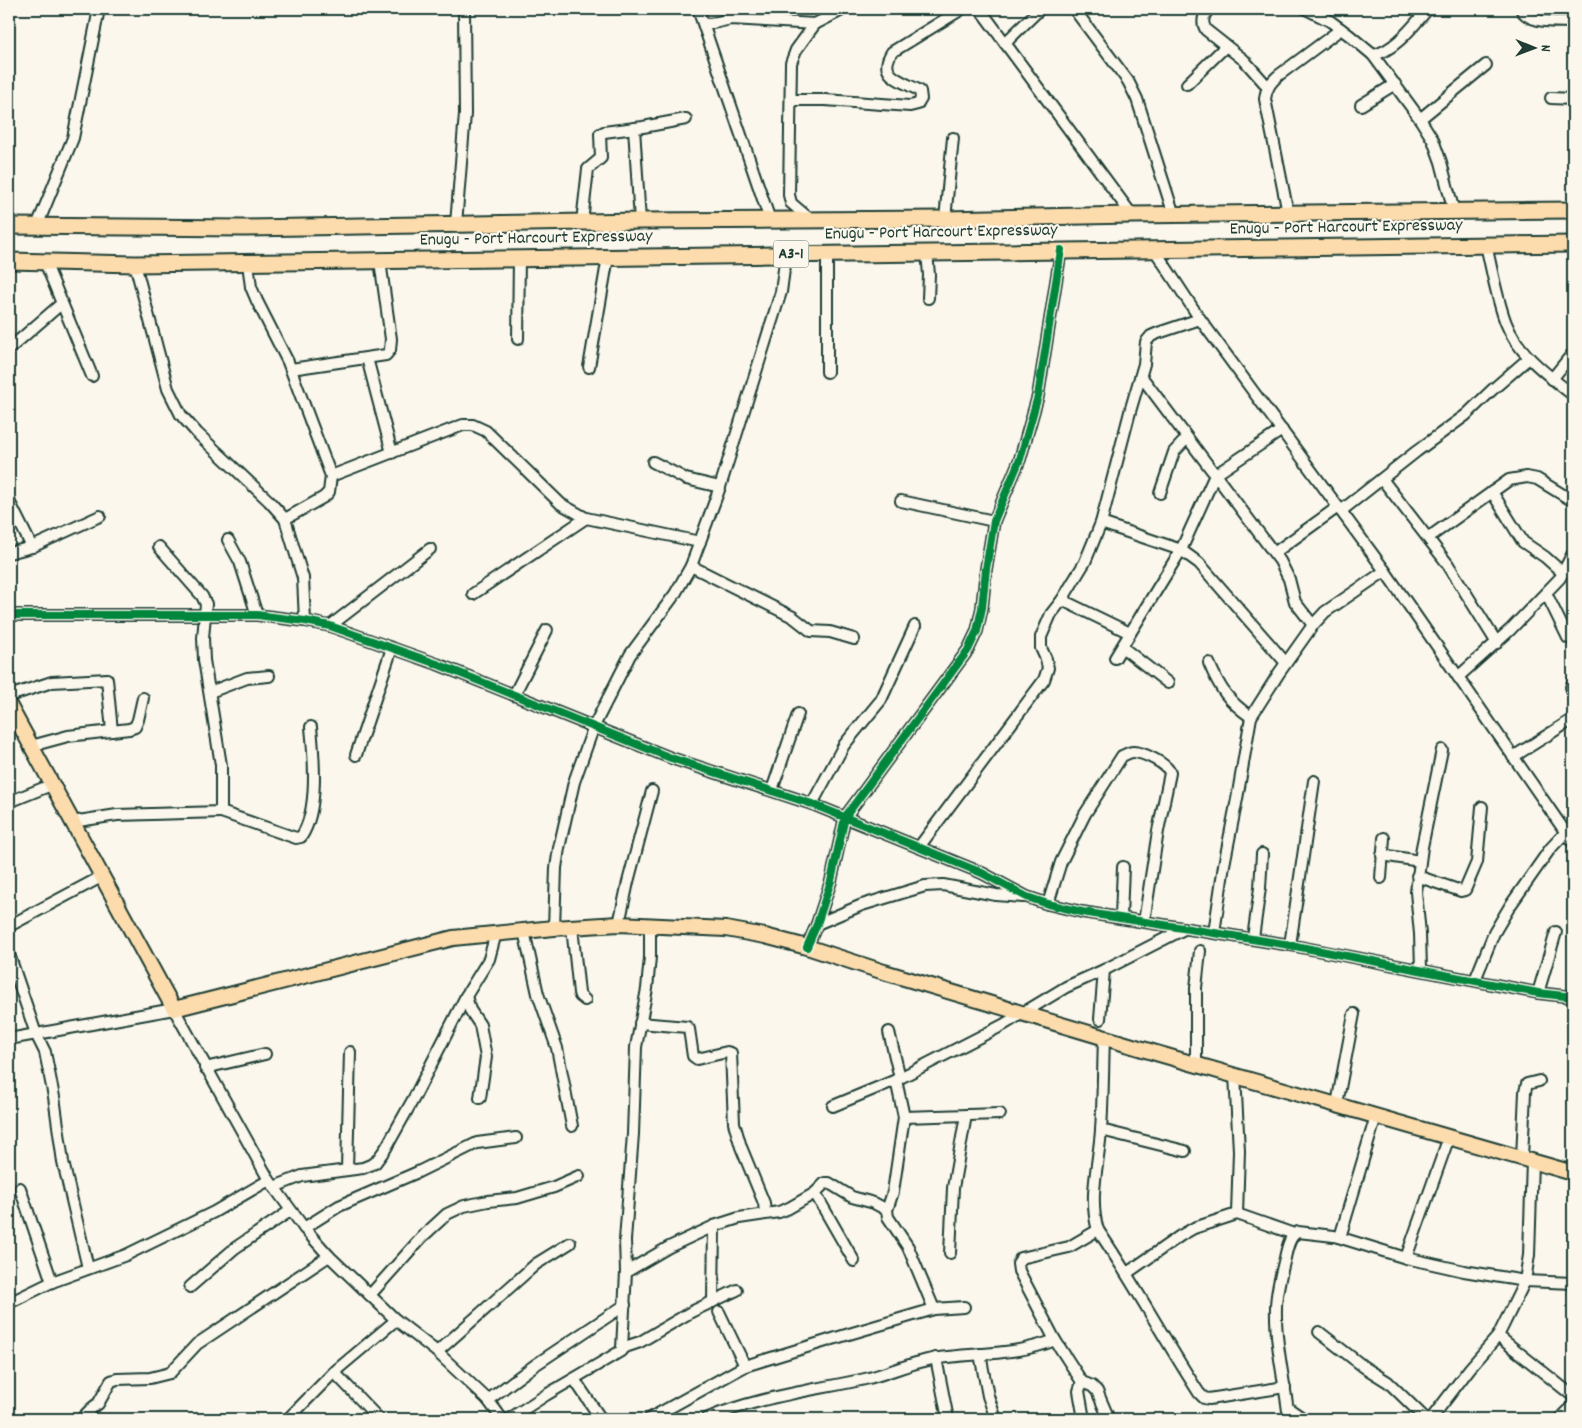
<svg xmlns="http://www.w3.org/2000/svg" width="1582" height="1428" font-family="Dekko,sans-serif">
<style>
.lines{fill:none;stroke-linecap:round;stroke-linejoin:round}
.minor-casing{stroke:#1f3d34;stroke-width:14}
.major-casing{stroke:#1f3d34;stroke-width:18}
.highway-casing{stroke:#1f3d34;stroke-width:19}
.minor{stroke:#fbf7ec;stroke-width:10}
.major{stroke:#fcdcac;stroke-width:14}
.highway{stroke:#fcdcac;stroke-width:15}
.cycleway-casing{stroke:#fbf7ec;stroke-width:11}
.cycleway{stroke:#00873e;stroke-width:8}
.labels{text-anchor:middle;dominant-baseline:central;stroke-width:4.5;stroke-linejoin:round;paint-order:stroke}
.shield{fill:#fbf7ec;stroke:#61756b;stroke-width:1}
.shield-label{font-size:16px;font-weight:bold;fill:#1f3d34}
.street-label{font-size:18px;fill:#1f3d34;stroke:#fbf7ec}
</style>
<rect width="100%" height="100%" fill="#fbf7ec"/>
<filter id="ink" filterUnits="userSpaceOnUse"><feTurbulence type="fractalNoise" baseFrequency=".02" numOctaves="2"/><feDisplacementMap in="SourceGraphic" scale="10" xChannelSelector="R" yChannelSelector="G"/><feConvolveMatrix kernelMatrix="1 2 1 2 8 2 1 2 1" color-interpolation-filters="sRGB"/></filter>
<g filter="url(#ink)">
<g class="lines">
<g class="minor-casing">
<g id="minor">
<polyline points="698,9 770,220"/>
<polyline points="980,9 1132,215"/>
<polyline points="1074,9 1128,81 1137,99 1174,215"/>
<path d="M1209,9c-6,7 -8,13 -3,21l38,30 24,27"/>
<polyline points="1306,9 1330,21 1349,35 1373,55 1420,119 1433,140 1441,162 1454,212"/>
<path d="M1521,9c9,16 36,12 52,13"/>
<polyline points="704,25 731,19 815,24 844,9"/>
<polyline points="1005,43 1040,9"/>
<path d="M1373,55c22,-4 41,-30 55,-46"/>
<polyline points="1187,84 1226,46"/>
<polyline points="1551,98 1573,99"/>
<path d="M791,100h34l85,6 8,-2 3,-5 -1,-8c-16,-10 -44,-14 -28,-39l70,-43"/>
<polyline points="1361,105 1395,84"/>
<polyline points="1420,119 1486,65"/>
<polyline points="634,128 640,221"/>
<path d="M1288,213l-23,-114c1,-11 6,-17 14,-24l62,-46"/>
<polyline points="945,219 953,138"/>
<polyline points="811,220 791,203 789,195 791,63 796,50 815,24"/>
<polyline points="582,222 588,169 601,158 600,134 604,132 643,127 686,119"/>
<polyline points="456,224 465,114 464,9"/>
<polyline points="37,226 73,138 99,9"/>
<path d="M1486,245c6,25 11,55 20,78 12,31 42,52 67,72"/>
<polyline points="1154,249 1200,319 1385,571 1573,843"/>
<polyline points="927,252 929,275 928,298"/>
<polyline points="827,254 827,372"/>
<polyline points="45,262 92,376"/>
<polyline points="248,263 251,287 257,301 288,362 331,476 329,492 324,497 285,519"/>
<polyline points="135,264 168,389 181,415 197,433 269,501 285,519 303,578 305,621"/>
<polyline points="518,339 519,258"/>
<polyline points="9,349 61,304"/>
<polyline points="367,358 392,453"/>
<polyline points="589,367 608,257"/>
<polyline points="291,369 386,355 390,350 391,339 380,261"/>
<polyline points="1141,376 1280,561 1289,579 1295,602 1313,625"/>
<polyline points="1552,379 1573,353"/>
<polyline points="653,462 686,479 720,487"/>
<polyline points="331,476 463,425 473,425 486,431 561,504 586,518 700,542"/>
<polyline points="1382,479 1447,563 1497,643"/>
<polyline points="1492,492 1523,542 1545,557 1563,573"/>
<polyline points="1160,493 1174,452 1187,438"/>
<polyline points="9,501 32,547"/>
<polyline points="901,501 994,521"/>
<polyline points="1341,511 1417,451 1466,415 1492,390 1529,358"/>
<polyline points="1101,523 1181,550 1199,563 1286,663"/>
<polyline points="1428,538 1509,480 1527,477 1537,479 1573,501"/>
<polyline points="228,540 240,562 257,615"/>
<polyline points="9,553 32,547 100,516"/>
<polyline points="1274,553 1338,507"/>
<polyline points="691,566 793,617 811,631 830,632 854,639"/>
<polyline points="1546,593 1568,638"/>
<polyline points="473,594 586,518"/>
<polyline points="1062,600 1130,633"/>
<polyline points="9,615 257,615 305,621 330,626 437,664 671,758 812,804 982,873 1027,897 1048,904 1082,912 1290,945 1538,993 1573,997"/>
<polyline points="330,626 430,549"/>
<polyline points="1122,647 1168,683"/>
<polyline points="1115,658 1181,550 1215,475 1282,430"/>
<path d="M1209,663c11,26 19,38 42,54"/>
<polyline points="1458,677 1510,630 1560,578 1573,553"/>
<polyline points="1573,682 1571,687 1573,693"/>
<polyline points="210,692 247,678 269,676"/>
<polyline points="514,695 547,630"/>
<polyline points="9,696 52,682 107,679 112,731"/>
<polyline points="31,746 68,736 129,729 135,727 138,720 143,698"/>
<polyline points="356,755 392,648"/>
<polyline points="1513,757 1573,719"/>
<polyline points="772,790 798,714"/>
<polyline points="9,802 51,785"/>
<polyline points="812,804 844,745 881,700 915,626"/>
<path d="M221,812l75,26 5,-1c18,-26 13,-79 10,-110"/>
<polyline points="72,822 117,815 221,812 221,765 204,660 203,638 206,604 202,596 159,547"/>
<polyline points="919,847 1044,680 1048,668 1046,659 1041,648 1041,637 1051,614 1062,600 1085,562 1101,523 1131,408 1144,364 1146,342 1151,336 1158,333 1200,319"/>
<polyline points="1382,855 1420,861"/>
<polyline points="1417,876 1461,891 1465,890 1477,862 1482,807"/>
<polyline points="1381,878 1384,838"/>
<path d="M1048,904l13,-42 24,-48 37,-58c3,-1 7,-4 11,-4 10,0 35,12 37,21l-12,58 -14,91"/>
<polyline points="1121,917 1123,867"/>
<polyline points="619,924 628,882 652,791"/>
<polyline points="817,924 862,905 925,886 943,885 996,895 1023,897"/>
<polyline points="9,926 101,877"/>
<polyline points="572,927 579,993 580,996 585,1000"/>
<polyline points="554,928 556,868 559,848 574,782 594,726 630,655 675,594 691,566 720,487 781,292 786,254"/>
<polyline points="524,931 538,994 557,1048 572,1126"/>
<polyline points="1214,933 1224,865 1237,799 1251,717 1279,673 1313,625 1325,612 1385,571"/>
<polyline points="1253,938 1260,888 1262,854"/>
<polyline points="1290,945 1314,781"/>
<polyline points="807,947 817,924 831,881 845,817 968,650 977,631 982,608 986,569 994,521 1020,459 1038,396 1061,250"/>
<polyline points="9,954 36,1034 45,1052 54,1097 63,1162 88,1268"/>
<polyline points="1421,969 1420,934 1416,892 1422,847 1442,750"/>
<polyline points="1475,980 1494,933 1510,906 1550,849 1565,833"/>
<polyline points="1538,993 1556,932"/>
<polyline points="466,996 470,1010 480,1025 486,1057 480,1098"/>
<polyline points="1100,1019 1104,970"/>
<polyline points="640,1023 687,1027 689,1029 693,1056 697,1059 727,1052 731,1053 734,1123 741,1147 764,1203 765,1213"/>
<polyline points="889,1032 900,1078"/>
<path d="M1104,1037c-1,31 -1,62 -3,93 -2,32 -13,68 -3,100 36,53 66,109 101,163l5,5 5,1 76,-12"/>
<polyline points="9,1039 174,1009 269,1180 304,1228 329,1256 396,1320 437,1352 488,1400 502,1419"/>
<polyline points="1196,1063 1196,988 1200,951"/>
<polyline points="205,1068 265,1054"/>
<polyline points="1235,1075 1239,1151 1237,1214"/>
<polyline points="896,1080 904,1117 893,1192 887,1210 888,1217 908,1247 934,1309 964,1307"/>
<polyline points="1337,1104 1354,1014"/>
<polyline points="833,1106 896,1080 1003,1025 1066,987 1104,970 1184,929"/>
<polyline points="904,1117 1000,1114"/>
<polyline points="1101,1130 1185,1151"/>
<polyline points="1522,1158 1525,1092 1527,1084 1539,1081"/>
<polyline points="347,1170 350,1052"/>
<polyline points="274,1187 302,1176 363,1168 375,1163 386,1148 415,1096 466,996 489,959 496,933"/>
<polyline points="20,1188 52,1282"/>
<polyline points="815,1193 854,1261"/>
<polyline points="304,1228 339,1206 418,1172 477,1143 516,1138"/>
<polyline points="1098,1230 1069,1247 1021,1258 1018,1264 1019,1271 1055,1340 1082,1382 1092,1386 1097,1391 1109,1419"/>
<polyline points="1338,1237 1406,1258 1464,1271 1525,1281 1573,1283"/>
<polyline points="950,1253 953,1188 966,1115"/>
<polyline points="1406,1258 1449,1137"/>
<polyline points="626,1272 669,1247 714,1226 739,1218 779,1212 789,1208 815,1193 825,1183 829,1183 852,1197 874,1203 887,1210"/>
<polyline points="1127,1273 1180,1236 1194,1228 1237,1214 1294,1234"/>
<polyline points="190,1287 235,1248 290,1211"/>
<polyline points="370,1295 422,1237 447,1214 464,1206 488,1201 517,1198 554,1187 579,1176"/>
<polyline points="713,1302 714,1226"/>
<polyline points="9,1303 52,1282 126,1255 214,1212 269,1180"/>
<polyline points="719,1312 745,1366"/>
<polyline points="1319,1332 1364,1367 1388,1382 1426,1419"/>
<polyline points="1498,1336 1573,1396"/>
<polyline points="622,1348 640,1342 691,1312 737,1290"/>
<polyline points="437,1352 536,1264 570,1243"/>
<polyline points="980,1354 988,1396 996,1419"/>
<polyline points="936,1358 948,1419"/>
<polyline points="334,1372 379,1419"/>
<polyline points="574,1379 601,1419"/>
<polyline points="1082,1382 1079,1391 1084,1419"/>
<polyline points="488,1400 535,1365 625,1305"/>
<polyline points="1288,1408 1304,1419"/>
<path d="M81,1419c6,-5 10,-12 17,-15l13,-23 6,-2 33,-1 20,-5 27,-29 132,-88"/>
<polyline points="288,1419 334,1372 396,1320"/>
<polyline points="509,1419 546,1395 621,1351 622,1348 626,1272 625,1240 633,1134 636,1047 647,989 650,957 650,926"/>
<polyline points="649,1419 745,1366 849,1334 934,1309"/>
<path d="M706,1419c51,-22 105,-28 159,-40 25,-6 49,-18 74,-21 39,-5 79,-3 116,-18"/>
<path d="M1289,1419c-4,-37 -14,-74 -13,-111 0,-17 5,-33 9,-50 2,-9 4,-22 13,-26l36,4 4,1 3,-3 35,-118"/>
<polyline points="1431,1419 1470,1368 1498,1336 1525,1281 1529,1255 1532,1161"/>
<polyline points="1560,1419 1573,1406"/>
</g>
</g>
<g class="major-casing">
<polyline id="major" points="9,705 174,1009 453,938 554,928 619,924 726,929 765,936 807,947 884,972 1156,1053 1573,1173"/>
</g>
<g class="highway-casing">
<g id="highway">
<polyline points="9,226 244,228 640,221 945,219 1132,215 1573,210"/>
<polyline points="9,261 135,264 1573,244"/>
</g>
</g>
<use href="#minor" class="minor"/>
<use href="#major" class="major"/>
<use href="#highway" class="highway"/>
<g class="cycleway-casing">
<g id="cycleway">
<polyline points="9,615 257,615 305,621 330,626 437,664 671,758 812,804 982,873 1027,897 1048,904 1082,912 1290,945 1538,993 1573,997"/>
<polyline points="807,947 817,924 831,881 845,817 968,650 977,631 982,608 986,569 994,521 1020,459 1038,396 1061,250"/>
</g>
</g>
<use href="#cycleway" class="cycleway"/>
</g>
</g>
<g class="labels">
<rect class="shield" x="773.5" y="240.5" width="35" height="27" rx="4"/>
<g class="shield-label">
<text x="791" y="254">A3-1</text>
</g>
<g class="street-label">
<text transform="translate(1346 228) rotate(-1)">Enugu - Port Harcourt Expressway</text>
<text transform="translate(941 233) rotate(-1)">Enugu - Port Harcourt Expressway</text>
<text transform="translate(536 239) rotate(-1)">Enugu - Port Harcourt Expressway</text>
</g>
</g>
<rect width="1582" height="1428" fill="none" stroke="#fbf7ec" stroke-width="30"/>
<rect x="15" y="15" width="1552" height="1398" fill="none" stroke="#1f3d34" stroke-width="2" filter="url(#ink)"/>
<g transform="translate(1534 48) rotate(91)" stroke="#fbf7ec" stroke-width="4" paint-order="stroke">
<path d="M0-4L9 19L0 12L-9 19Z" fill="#1f3d34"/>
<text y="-8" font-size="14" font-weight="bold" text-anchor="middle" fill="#1f3d34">N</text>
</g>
</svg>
